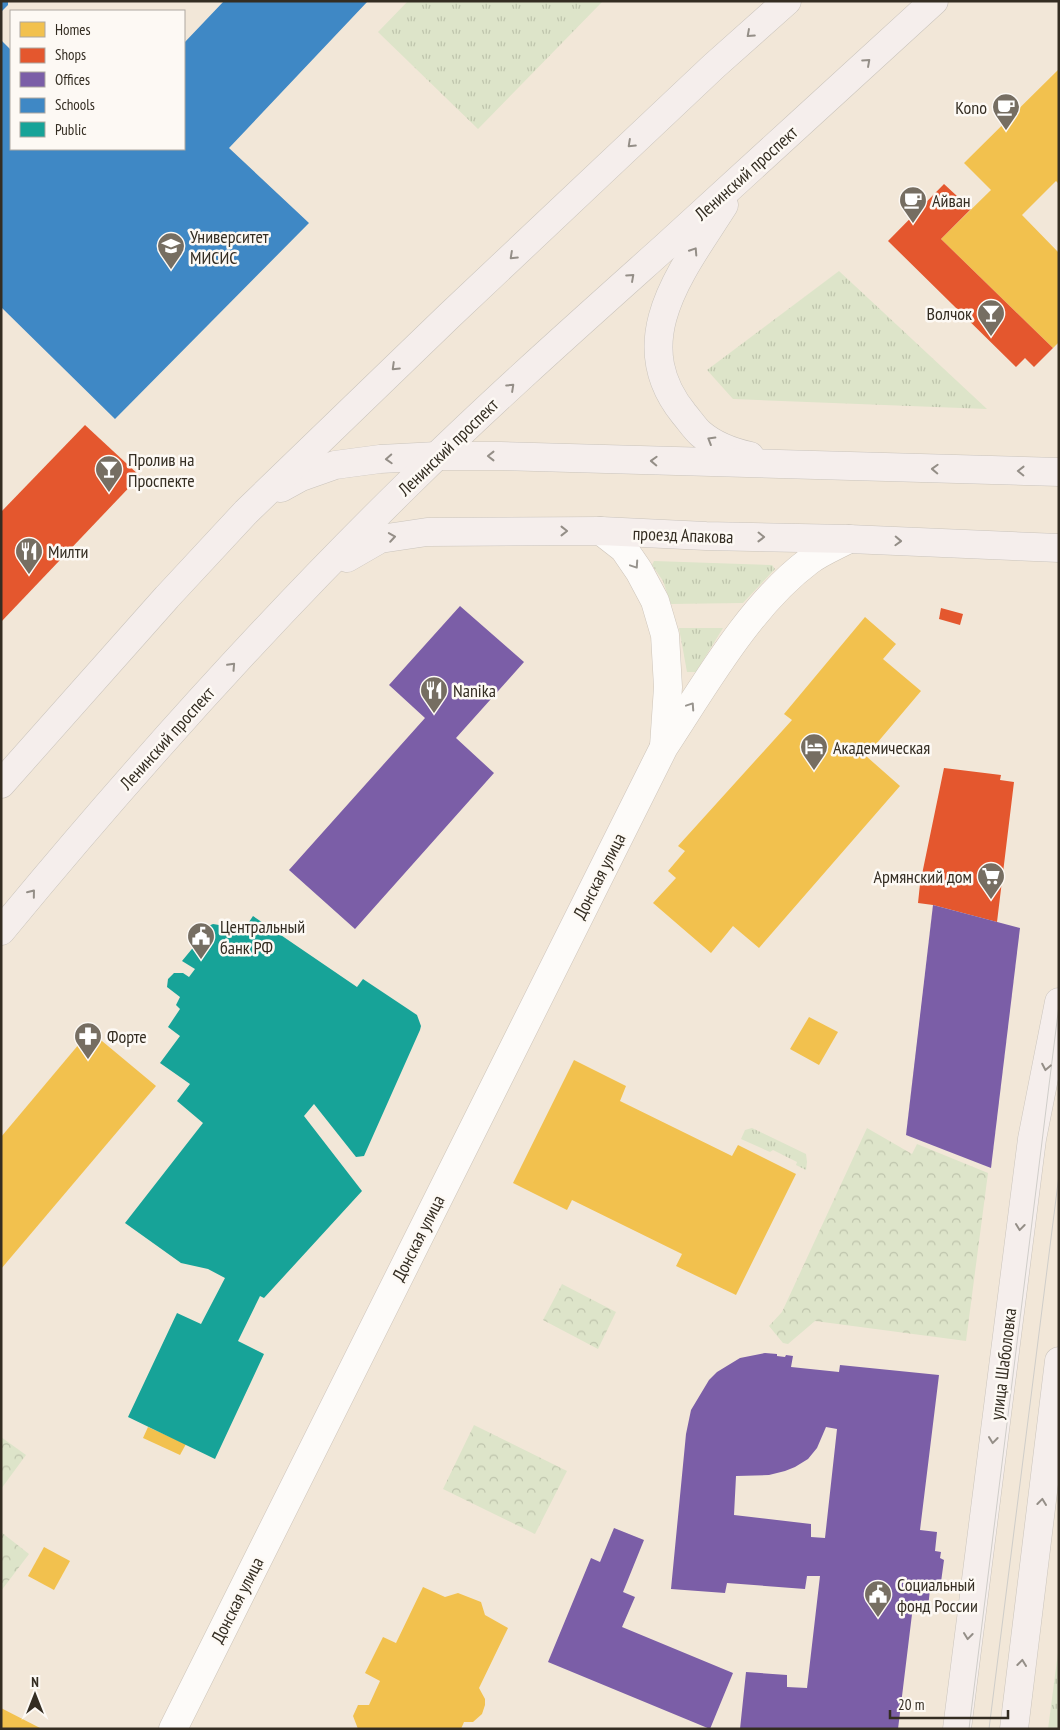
<svg xmlns="http://www.w3.org/2000/svg" width="1060" height="1730" font-family="'PT Sans Narrow',sans-serif">
<style>
.grass{fill:url(#grass-tufts)}
.park{fill:url(#park-crowns)}
.homes{fill:#f2c14e}
.shops{fill:#e4572e}
.offices{fill:#7b5ea7;fill-rule:evenodd}
.schools{fill:#3f88c5}
.public{fill:#17a398}
.lines{fill:none;stroke-linecap:round;stroke-linejoin:round}
.minor-casing{stroke:#cdc4b9;stroke-width:29}
.major-casing{stroke:#cac4bc;stroke-width:29}
.minor{stroke:#fdfbf9;stroke-width:28}
.major{stroke:#f5eeec;stroke-width:28}
.tram{stroke:#cfcdc9;stroke-width:1}
.oneway{stroke:#948e87}
.oneway2{stroke:#98948e}
.labels{text-anchor:middle;dominant-baseline:central;stroke-width:5;stroke-linejoin:round;paint-order:stroke}
.poi-label{font-size:18px;fill:#342d22;stroke:#fdf9f4;text-anchor:start}
.street-label{font-size:18px;fill:#342d22;stroke:#fdf9f4}
</style>
<defs>
<pattern id="grass-tufts" width="24" height="20" patternUnits="userSpaceOnUse" patternTransform="scale(1.25)"><rect width="24" height="20" fill="#dde4c9"/><path d="M3 7l-1-3M5 7V3M7 7l1-3M15 17l-1-3M17 17v-4M19 17l1-3" fill="none" stroke="#bec4ac"/></pattern>
<pattern id="park-crowns" width="20" height="18" patternUnits="userSpaceOnUse" patternTransform="scale(1.25)"><rect width="20" height="18" fill="#dde4c9"/><path d="M2 6a3 3 0 1 1 6 0M12 15a3 3 0 1 1 6 0" fill="none" stroke="#bec4ac"/></pattern>
</defs>
<rect width="100%" height="100%" fill="#f2e7d8"/>
<g class="grass">
<polygon points="408,1 603,1 478,129 378,32"/>
<polygon points="839,271 987,409 733,399 707,370"/>
<polygon points="654,561 772,565 775,569 743,603 671,604 663,581 652,565"/>
<polygon points="679,628 723,628 696,672 687,672"/>
<polygon points="752,1128 806,1154 807,1162 806,1170 796,1165 797,1162 773,1150 770,1152 741,1139 745,1130"/>
<polygon points="1059,1645 1059,1729 1048,1729"/>
</g>
<g class="park">
<polygon points="867,1128 912,1154 917,1144 988,1173 966,1341 815,1321 788,1344 783,1343 769,1326 782,1312"/>
<polygon points="562,1284 616,1312 598,1349 543,1320"/>
<polygon points="474,1425 567,1471 535,1534 443,1489"/>
<polygon points="1,1437 26,1455 1,1489"/>
<polygon points="1,1532 29,1554 1,1591"/>
</g>
<g class="homes">
<polygon points="1059,69 1059,184 1056,181 1022,215 1059,253 1059,342 1053,348 941,239 991,190 964,163"/>
<polygon points="865,617 896,644 883,659 921,691 866,756 900,786 759,948 733,926 711,953 653,903 676,878 668,871 685,851 678,846 792,720 784,714"/>
<polygon points="809,1017 838,1032 819,1065 790,1049"/>
<polygon points="90,1031 156,1086 1,1269 1,1137"/>
<polygon points="574,1060 626,1086 620,1101 732,1156 738,1145 796,1174 736,1295 676,1266 682,1254 572,1200 567,1210 513,1183"/>
<polygon points="148,1427 186,1444 180,1455 143,1438"/>
<polygon points="44,1547 70,1561 54,1590 28,1576"/>
<polygon points="423,1587 445,1597 458,1593 481,1602 485,1615 508,1628 479,1688 485,1699 485,1705 482,1714 473,1722 464,1722 461,1729 358,1729 353,1716 358,1705 369,1705 380,1681 365,1673 383,1637 396,1643"/>
<polygon points="1,1708 42,1729 1,1729"/>
</g>
<g class="shops">
<polygon points="944,184 971,209 941,239 1053,348 1034,367 1025,358 1016,367 888,241"/>
<polygon points="85,425 140,476 1,622 1,512"/>
<polygon points="941,608 963,614 960,625 939,619"/>
<polygon points="944,768 1001,775 1000,780 1014,782 997,922 933,905 918,903 920,884"/>
</g>
<g class="offices">
<polygon points="460,606 524,662 456,738 494,773 355,929 289,870 425,718 389,685"/>
<polygon points="933,905 1020,928 991,1168 906,1135"/>
<path d="M765,1353l12,1v2l8,1 1,-2 7,1 -2,11 48,5 1,-7 99,10 -19,155 17,2 -2,19 6,1 -1,6 4,2 -3,22 -4,-1 -1,8h-6l-2,19 -15,-2 -15,123h-158l6,-57 41,3v12l20,1 13,-112h-13l-2,13 -78,-6 -2,10 -54,-4 15,-155 5,-24 18,-30 8,-8 23,-14zM826,1427l11,2 -12,109 -14,-1v-13l-77,-9 2,-39 33,-1 16,-4 10,-4 13,-8 9,-11z"/>
<polygon points="614,1528 644,1540 623,1592 635,1597 622,1627 733,1673 710,1729 548,1662 591,1558 600,1562"/>
</g>
<g class="schools">
<polygon points="1,1 8,1 8,5 1,12"/>
<polygon points="224,1 368,1 229,148 309,223 115,419 1,307 1,40 11,50 11,149 184,149 184,43"/>
</g>
<polygon class="public" points="253,916 357,987 363,979 417,1015 421,1026 420,1030 364,1156 356,1157 314,1104 304,1116 362,1191 264,1298 260,1296 238,1341 264,1354 215,1459 128,1417 177,1313 201,1324 225,1278 208,1269 181,1263 125,1223 203,1123 177,1101 190,1084 160,1063 180,1036 168,1027 180,1009 176,1005 180,997 167,987 168,979 174,973 183,973 189,977 195,969 182,961 196,944 207,952 212,945 207,941 205,934 206,927 213,924 219,925 232,933 236,927 243,931"/>
<g class="lines">
<g class="minor-casing">
<g id="minor">
<polyline points="601,531 624,549 639,571 655,601 665,635 668,687 664,746"/>
<path d="M173,1729l491,-982c41,-62 85,-141 145,-186 12,-9 27,-15 40,-22"/>
</g>
</g>
<g class="major-casing">
<g id="major">
<path d="M724,205c-41,65 -100,135 -40,209 6,7 11,15 17,20 14,12 31,18 49,22"/>
<polyline points="281,488 301,477 335,465 380,459 437,456 500,456 1059,472"/>
<polyline points="347,558 380,539 427,532 601,531 706,536 849,539 1059,548"/>
<polyline points="1,784 167,597 246,512 450,315 714,66 787,1"/>
<path d="M1,931c128,-155 262,-305 406,-446 83,-82 171,-160 258,-238 90,-82 179,-164 269,-246"/>
<polyline points="957,1729 1032,1139 1059,1002"/>
<polyline points="1014,1729 1059,1361"/>
</g>
</g>
<use href="#minor" class="minor"/>
<use href="#major" class="major"/>
<g class="tram">
<polyline points="969,1729 1059,1005"/>
<polyline points="989,1729 1059,1175"/>
</g>
</g>
<defs><path id="oneway-chevron" d="M-2-3.5L2.5 0L-2 3.5" fill="none" stroke-width="1.6" stroke-linecap="round" stroke-linejoin="round" transform="scale(1.25)"/></defs>
<g class="oneway">
<use href="#oneway-chevron" transform="translate(750 34) rotate(138)"/>
<use href="#oneway-chevron" transform="translate(867 62) rotate(-42)"/>
<use href="#oneway-chevron" transform="translate(631 144) rotate(137)"/>
<use href="#oneway-chevron" transform="translate(694 251) rotate(-57)"/>
<use href="#oneway-chevron" transform="translate(513 256) rotate(137)"/>
<use href="#oneway-chevron" transform="translate(631 277) rotate(-42)"/>
<use href="#oneway-chevron" transform="translate(395 367) rotate(136)"/>
<use href="#oneway-chevron" transform="translate(511 387) rotate(-43)"/>
<use href="#oneway-chevron" transform="translate(711 440) rotate(-149)"/>
<use href="#oneway-chevron" transform="translate(491 456) rotate(-180)"/>
<use href="#oneway-chevron" transform="translate(389 459) rotate(177)"/>
<use href="#oneway-chevron" transform="translate(654 461) rotate(-178)"/>
<use href="#oneway-chevron" transform="translate(935 469) rotate(-178)"/>
<use href="#oneway-chevron" transform="translate(1021 471) rotate(-179)"/>
<use href="#oneway-chevron" transform="translate(564 531)"/>
<use href="#oneway-chevron" transform="translate(392 537) rotate(-9)"/>
<use href="#oneway-chevron" transform="translate(761 537) rotate(1)"/>
<use href="#oneway-chevron" transform="translate(898 541) rotate(2)"/>
<use href="#oneway-chevron" transform="translate(232 666) rotate(-47)"/>
<use href="#oneway-chevron" transform="translate(32 893) rotate(-51)"/>
<use href="#oneway-chevron" transform="translate(1046 1067) rotate(101)"/>
<use href="#oneway-chevron" transform="translate(1020 1227) rotate(97)"/>
<use href="#oneway-chevron" transform="translate(993 1440) rotate(97)"/>
<use href="#oneway-chevron" transform="translate(1042 1502) rotate(-83)"/>
<use href="#oneway-chevron" transform="translate(968 1636) rotate(97)"/>
<use href="#oneway-chevron" transform="translate(1022 1663) rotate(-83)"/>
</g>
<g class="oneway2">
<use href="#oneway-chevron" transform="translate(635 565) rotate(56)"/>
<use href="#oneway-chevron" transform="translate(691 706) rotate(-56)"/>
</g>
<defs>
<g id="cafe-pin" transform="scale(1.4375)"><path d="M0 17L-7.5 6A9.5 9.5 0 1 1 7.5 6Z" fill="#766e62" stroke="#fdf9f4"/><path d="M-5.5-4.5H6V0H3Q3 3.5 0 3.5H-2.5Q-5.5 3.5-5.5 0ZM3-3.2v2h1.7v-2ZM-6 4.5H4V6H-6Z" fill="#fff"/></g>
<g id="university-pin" transform="scale(1.4375)"><path d="M0 17L-7.5 6A9.5 9.5 0 1 1 7.5 6Z" fill="#766e62" stroke="#fdf9f4"/><path d="M0-5L7-2L0 1L-7-2ZM-4 1L0 2.5L4 1V4Q0 6-4 4Z" fill="#fff"/></g>
<g id="bar-pin" transform="scale(1.4375)"><path d="M0 17L-7.5 6A9.5 9.5 0 1 1 7.5 6Z" fill="#766e62" stroke="#fdf9f4"/><path d="M-6-5H6L.8 .8V4.5H3.5V6h-7V4.5H-.8V.8Z" fill="#fff"/></g>
<g id="restaurant-pin" transform="scale(1.4375)"><path d="M0 17L-7.5 6A9.5 9.5 0 1 1 7.5 6Z" fill="#766e62" stroke="#fdf9f4"/><path d="M-5-6h1v4h1v-4h1v4h1v-4h1v5L-1.5 .5V6h-2V.5L-5-1ZM5-6V6H3V1.5H1.5Q1.5-4 5-6Z" fill="#fff"/></g>
<g id="hotel-pin" transform="scale(1.4375)"><path d="M0 17L-7.5 6A9.5 9.5 0 1 1 7.5 6Z" fill="#766e62" stroke="#fdf9f4"/><path d="M-6-4.5h1.5V1H6V5H4.5V3h-9V5H-6ZM-4 0a1.8 1.8 0 1 1 3.6 0ZM.5 0V-2.5h3Q6-2.5 6 0Z" fill="#fff"/></g>
<g id="supermarket-pin" transform="scale(1.4375)"><path d="M0 17L-7.5 6A9.5 9.5 0 1 1 7.5 6Z" fill="#766e62" stroke="#fdf9f4"/><path d="M-6-5.5h2.5l.6 2H6L4.5 2H-2.5L-4.4-4H-6ZM-1.5 3.2a1.3 1.3 0 1 0 .1 0ZM3 3.2a1.3 1.3 0 1 0 .1 0Z" fill="#fff"/></g>
<g id="civic-pin" transform="scale(1.4375)"><path d="M0 17L-7.5 6A9.5 9.5 0 1 1 7.5 6Z" fill="#766e62" stroke="#fdf9f4"/><path d="M-.6-6.5H3V-4.5H.6V-3L4-1V1h2V6H-6V1h2V-1L-.6-3ZM-1.2 2.5V6h2.4V2.5Z" fill="#fff"/></g>
<g id="pharmacy-pin" transform="scale(1.4375)"><path d="M0 17L-7.5 6A9.5 9.5 0 1 1 7.5 6Z" fill="#766e62" stroke="#fdf9f4"/><path d="M-2-6h4v4h4v4h-4v4h-4v-4h-4v-4h4Z" fill="#fff"/></g>
</defs>
<g fill-rule="evenodd">
<use href="#cafe-pin" x="1006" y="107"/>
<use href="#cafe-pin" x="913" y="200"/>
<use href="#university-pin" x="171" y="246"/>
<use href="#bar-pin" x="991" y="313"/>
<use href="#bar-pin" x="109" y="469"/>
<use href="#restaurant-pin" x="29" y="551"/>
<use href="#restaurant-pin" x="434" y="690"/>
<use href="#hotel-pin" x="814" y="747"/>
<use href="#supermarket-pin" x="991" y="876"/>
<use href="#civic-pin" x="201" y="936"/>
<use href="#pharmacy-pin" x="88" y="1036"/>
<use href="#civic-pin" x="878" y="1594"/>
</g>
<g class="labels">
<g class="poi-label">
<text x="987" y="107" text-anchor="end">Kono</text>
<text x="932" y="200">Айван</text>
<text x="190" y="236">Университет<tspan x="190" dy="21">МИСИС</tspan></text>
<text x="972" y="313" text-anchor="end">Волчок</text>
<text x="128" y="459">Пролив на<tspan x="128" dy="21">Проспекте</tspan></text>
<text x="48" y="551">Милти</text>
<text x="453" y="690">Nanika</text>
<text x="833" y="747">Академическая</text>
<text x="972" y="876" text-anchor="end">Армянский дом</text>
<text x="220" y="926">Центральный<tspan x="220" dy="21">банк РФ</tspan></text>
<text x="107" y="1036">Форте</text>
<text x="897" y="1584">Социальный<tspan x="897" dy="21">фонд России</tspan></text>
</g>
<g class="street-label">
<text transform="translate(746 173) rotate(-42)">Ленинский проспект</text>
<text transform="translate(448 447) rotate(-44)">Ленинский проспект</text>
<text transform="translate(683 535) rotate(2)">проезд Апакова</text>
<text transform="translate(167 738) rotate(-48)">Ленинский проспект</text>
<text transform="translate(599 876) rotate(-63)">Донская улица</text>
<text transform="translate(418 1238) rotate(-63)">Донская улица</text>
<text transform="translate(1003 1364) rotate(-83)">улица Шаболовка</text>
<text transform="translate(237 1600) rotate(-63)">Донская улица</text>
</g>
</g>
<rect width="1060" height="1730" fill="none" stroke="#342d22" stroke-width="5"/>
<rect x="10" y="10" width="175" height="140" fill="#fdf9f4" stroke="#ada7a0"/>
<rect x="20" y="22" width="25" height="15" fill="#f2c14e" stroke="#ada7a0"/>
<text x="55" y="35" font-size="15" fill="#342d22">Homes</text>
<rect x="20" y="48" width="25" height="15" fill="#e4572e" stroke="#ada7a0"/>
<text x="55" y="60" font-size="15" fill="#342d22">Shops</text>
<rect x="20" y="72" width="25" height="15" fill="#7b5ea7" stroke="#ada7a0"/>
<text x="55" y="85" font-size="15" fill="#342d22">Offices</text>
<rect x="20" y="98" width="25" height="15" fill="#3f88c5" stroke="#ada7a0"/>
<text x="55" y="110" font-size="15" fill="#342d22">Schools</text>
<rect x="20" y="122" width="25" height="15" fill="#17a398" stroke="#ada7a0"/>
<text x="55" y="135" font-size="15" fill="#342d22">Public</text>
<g transform="translate(35 1695)" stroke="#fdf9f4" stroke-width="4" paint-order="stroke">
<path d="M0-4L9 19L0 12L-9 19Z" fill="#342d22"/>
<text y="-8" font-size="14" font-weight="bold" text-anchor="middle" fill="#342d22">N</text>
</g>
<path d="M890 1710v8h118v-8" fill="none" stroke="#342d22" stroke-width="2.5"/>
<text x="898" y="1710" font-size="15" fill="#342d22" stroke="#fdf9f4" stroke-width="4" paint-order="stroke">20 m</text>
</svg>
